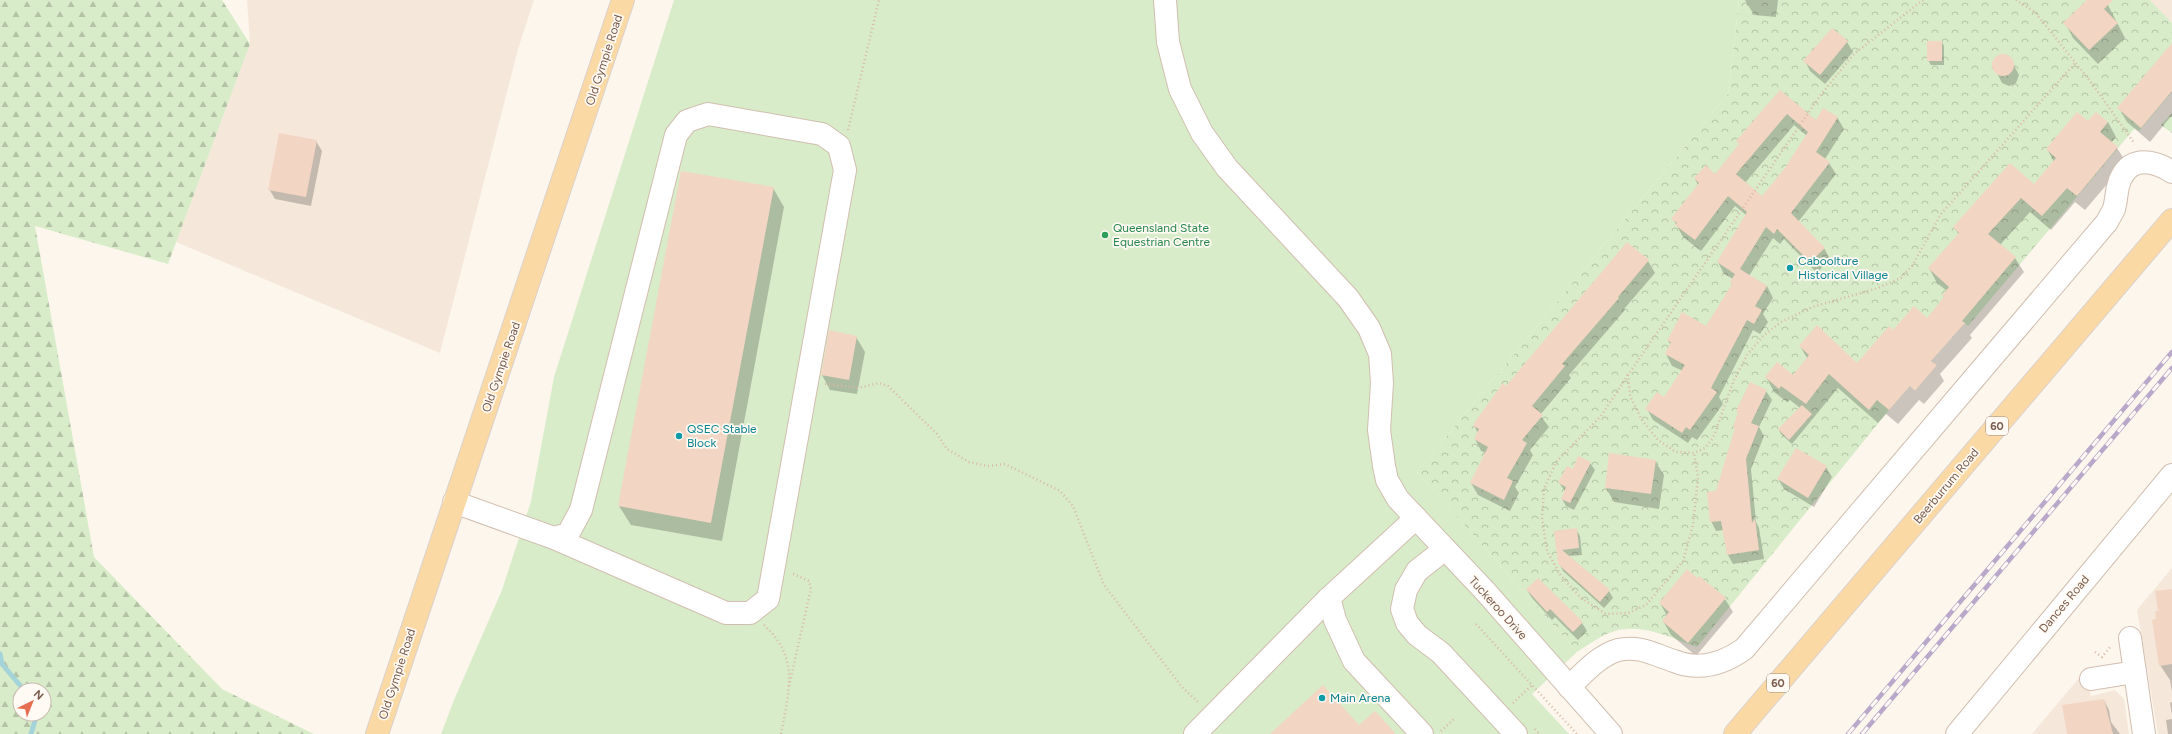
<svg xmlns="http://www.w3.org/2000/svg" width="2172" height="734" font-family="Figtree,sans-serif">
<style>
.residential{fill:#f5e8da}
.forest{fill:url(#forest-firs);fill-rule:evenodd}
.park{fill:url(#park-crowns)}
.pitch{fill:#d8ecc9}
.shadow{fill:#0003;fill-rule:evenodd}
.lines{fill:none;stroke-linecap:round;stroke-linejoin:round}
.stream{stroke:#a5d3da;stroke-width:5}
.building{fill:#f3d5c3;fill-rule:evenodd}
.minor-casing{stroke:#d1beb0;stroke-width:24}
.major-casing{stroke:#dad1cd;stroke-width:24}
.path{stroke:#d9b8a5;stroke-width:2.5;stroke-dasharray:1 3;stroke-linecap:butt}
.minor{stroke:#fff;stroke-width:22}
.major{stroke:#fbd9a5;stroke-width:22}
.rail-casing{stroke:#b9a8c9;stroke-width:4.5}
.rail{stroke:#fffaf3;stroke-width:3;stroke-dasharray:9;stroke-linecap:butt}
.leisure-dot{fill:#2e9e5b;stroke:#fffaf3;stroke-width:1.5}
.culture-dot{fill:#0f9aa8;stroke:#fffaf3;stroke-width:1.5}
.labels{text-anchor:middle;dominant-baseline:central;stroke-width:3.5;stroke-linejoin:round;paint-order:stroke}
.shield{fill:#fffaf3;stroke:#a28b7f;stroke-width:1}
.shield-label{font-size:11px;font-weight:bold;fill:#7a5c4d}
.street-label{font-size:12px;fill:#7a5c4d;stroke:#fffaf3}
.leisure-label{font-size:12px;fill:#27864d;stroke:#fffaf3;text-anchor:start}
.culture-label{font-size:12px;fill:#0d838f;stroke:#fffaf3;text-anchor:start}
</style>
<defs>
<pattern id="forest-firs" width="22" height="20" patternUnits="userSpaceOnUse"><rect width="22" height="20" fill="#d8ecc9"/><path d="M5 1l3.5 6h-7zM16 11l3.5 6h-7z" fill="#b4c2a5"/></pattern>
<pattern id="park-crowns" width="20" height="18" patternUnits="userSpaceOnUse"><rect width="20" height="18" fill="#d8ecc9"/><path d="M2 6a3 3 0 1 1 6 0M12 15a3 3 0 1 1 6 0" fill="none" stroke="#b4c2a5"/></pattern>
</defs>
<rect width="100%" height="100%" fill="#fdf6ec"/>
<g class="residential">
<polygon points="247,0 534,0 518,49 440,353 176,242 250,44"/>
<polygon points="2150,0 2172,0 2172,23"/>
<polygon points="2172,568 2172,734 2158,734 2137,610"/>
<polygon points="2085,671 2091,696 2115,690 2124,699 2129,734 2032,734"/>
</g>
<g class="forest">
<path d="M0,0h222l28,44 -82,220 -133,-38 59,331 128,132 92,45h-314zM20,690h24v24h-24z"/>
<polygon points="2172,113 2172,133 2161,125"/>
</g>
<path class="park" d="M1739,0h411l22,23v69l-33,39 -4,-3 -167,198 -3,-3 -13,15 -2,-2 -19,24 6,5 -22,26 -5,-5 -21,24 -192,237c-26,-9 -57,-25 -85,-15 -12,4 -24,13 -35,20l-160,-180 311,-378z"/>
<polygon class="pitch" points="674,0 1739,0 1728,94 1417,472 1577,652 1532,694 1569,734 441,734 454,700 502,590 531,501 554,377"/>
<g class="shadow">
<polygon points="1745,0 1778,0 1776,17 1754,15"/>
<polygon points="2089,0 2103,0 2108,5 2125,38 2098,64 2073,38 2065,23"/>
<polygon points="1847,42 1853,52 1825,84 1810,71 1805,61"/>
<polygon points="1942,42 1944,46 1944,65 1931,65 1928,60"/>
<polygon points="2002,55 2010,58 2019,75 2016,83 2009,86 2002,83 1993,65 1995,58"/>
<polygon points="2172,59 2172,115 2150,142 2127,122 2119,108"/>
<path d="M1781,91l35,30 21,-4 7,12 -19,30 4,4 7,11 -38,48 26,26 6,11 -13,14 -33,-34 -4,5 -7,-6 -24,38 18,10 6,12 -10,16 5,8 -8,12 -7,-4 -34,67 4,7 -26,36 -5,-3 -4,6 -35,-23 -6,-11 18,-10 18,-28 -11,-5 -6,-12 5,-9 -3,-4 38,-14 26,-42 -1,-3 2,-3 -9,-5 -6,-12 28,-47 -11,-9 -34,45 -18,-14 -10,-18 25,-34 -3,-6 20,-4zM1794,125l13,11 -21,32 -24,30 -17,-15z"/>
<polygon points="2108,122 2116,137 2111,143 2117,148 2126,162 2085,210 2075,202 2051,230 2030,212 2000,245 2015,258 2024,272 1970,335 1972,338 1940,374 1944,381 1924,404 1919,400 1898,424 1886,414 1878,423 1838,388 1792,444 1781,434 1779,430 1800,408 1790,400 1787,402 1774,392 1766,377 1793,377 1807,358 1800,346 1857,364 1894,331 1927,319 1944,298 1943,296 1947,291 1937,283 1929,268 1959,235 1954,227 2034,186 2054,162 2047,149 2089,123"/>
<polygon points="316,141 322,151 311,206 275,199 269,189"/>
<polygon points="773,188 784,207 722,541 631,525 619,506"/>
<polygon points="1627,243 1648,261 1655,273 1624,309 1625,310 1569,375 1571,378 1540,415 1549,427 1530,450 1533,455 1515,487 1519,493 1510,511 1478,495 1471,483 1486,453 1481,451 1475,439 1478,433 1474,426"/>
<polygon points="856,337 865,352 857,394 830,390 822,375"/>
<polygon points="1766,391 1772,400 1759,427 1764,436 1751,469 1756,522 1759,528 1764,559 1733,564 1728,555 1724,530 1716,531 1711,521 1717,492 1736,430 1734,427 1739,414 1737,411"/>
<polygon points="1655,461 1664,475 1659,509 1614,502 1606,488"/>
<polygon points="1590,463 1595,470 1574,510 1566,506 1562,499 1565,491 1559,483 1574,470"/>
<polygon points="1826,467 1832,477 1814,507 1784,489 1778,479"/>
<polygon points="1576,529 1580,536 1582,555 1568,556 1609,591 1613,598 1604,608 1563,571 1559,563 1556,531"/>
<polygon points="1698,579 1725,599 1733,612 1696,656 1671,635 1663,621 1667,616 1660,603"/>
<polygon points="1527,590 1582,623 1587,631 1578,640 1555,617 1552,620 1532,598"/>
<polygon points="2172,590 2172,692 2170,680 2160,665 2157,620 2159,612"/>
<polygon points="2104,700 2109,710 2111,722 2120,734 2068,734"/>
<polygon points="2172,702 2172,715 2170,703"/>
<polygon points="2172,719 2172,734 2168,734 2166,720"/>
</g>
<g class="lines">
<g class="stream">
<polyline points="0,654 2,664 24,690"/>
<polyline points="31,734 37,714"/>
</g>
</g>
<g class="building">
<polygon points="2087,0 2113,0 2104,9 2118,23 2089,50 2063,23"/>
<polygon points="1832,28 1848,41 1820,75 1803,61"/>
<rect x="1927" y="41" width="15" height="20"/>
<polygon points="2172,43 2172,91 2141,128 2117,108"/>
<circle cx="2003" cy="65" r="11"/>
<path d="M1780,90l36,30 7,-12 15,9 -22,35 14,10 -39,51 34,35 -15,14 -33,-33 -3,5 -8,-7 -26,42 27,17 -12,20 7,4 -8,14 -7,-4 -36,68 6,4 -27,38 -4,-3 -4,6 -37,-24 12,-17 7,5 21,-32 -20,-11 6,-12 -4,-1 15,-29 24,14 26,-42 -2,-2 5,-8 -18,-12 30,-50 -19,-16 -33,44 -20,-15 2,-2 -6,-4 28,-36 -5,-5 12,-13 9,9 24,-30 -3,-3zM1787,114l21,18 -23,36 -23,28 -26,-22z"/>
<polygon points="2077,112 2088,121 2096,112 2108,122 2100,132 2118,147 2077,196 2067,188 2042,216 2021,198 1988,234 2016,257 1962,321 1965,323 1931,361 1937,365 1915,391 1910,386 1889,410 1877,400 1869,410 1829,374 1806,404 1781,386 1779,389 1765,377 1777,362 1793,375 1809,355 1799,346 1817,325 1857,363 1889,326 1893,330 1914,306 1927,318 1944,297 1942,296 1949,287 1928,268 1959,233 1953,227 2010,163 2034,184 2056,158 2046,149"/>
<polygon points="279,133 317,140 306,197 268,190"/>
<polygon points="681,171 774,187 711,523 618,506"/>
<polygon points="1627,242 1649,260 1618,297 1619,298 1562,364 1565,366 1532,406 1543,415 1522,440 1527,443 1507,478 1513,481 1504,500 1470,483 1488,447 1474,439 1479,429 1473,426 1477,419 1503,383 1506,386"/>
<polygon points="829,330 857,336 849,380 821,375"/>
<polygon points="1750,382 1767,390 1751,423 1759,426 1746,459 1752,523 1755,518 1759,550 1727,555 1721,521 1710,522 1707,492 1716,491 1735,428 1733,427 1738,412 1736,411"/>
<polygon points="1802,405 1812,414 1789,440 1778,429"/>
<polygon points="1796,448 1827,466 1808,498 1777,479"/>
<polygon points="1609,453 1656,460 1651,494 1605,488"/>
<polygon points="1578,456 1591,462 1570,503 1561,499 1566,487 1558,483 1567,466 1573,469"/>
<polygon points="1577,528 1579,548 1562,550 1610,590 1600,602 1558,564 1554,531"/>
<polygon points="1687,569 1697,578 1699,576 1726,598 1688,643 1662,621 1669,612 1659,603"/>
<polygon points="1538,578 1583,622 1573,632 1550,609 1547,612 1526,589"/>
<polygon points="2172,589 2172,664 2159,666 2152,620 2156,619 2155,611 2158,611 2155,591"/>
<polygon points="1323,685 1359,725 1375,711 1396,734 1270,734"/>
<polygon points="2104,699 2113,734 2067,734 2062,705"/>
</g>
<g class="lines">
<g class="minor-casing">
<g id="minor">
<polyline points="1165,0 1168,42 1180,89 1202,133 1227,168 1348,298 1369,328 1380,354 1382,383 1379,430 1384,466 1387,480 1398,499 1485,591 1611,734"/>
<polyline points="454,502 554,538 726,613 750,613 768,599 845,170 839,146 822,134 708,114 687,121 676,135 581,510 568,534 554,538"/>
<polyline points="1445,549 1417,571 1406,590 1402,609 1407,623 1417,635 1441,653 1516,734"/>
<polyline points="1329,598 1335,620 1354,661 1422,734"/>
<polyline points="2130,638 2144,734"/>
<polyline points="2091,679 2135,672"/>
<path d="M1569,687c14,-13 29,-31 49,-37 21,-5 37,5 56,11 25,10 49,3 70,-12l363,-427c2,-4 5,-9 7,-13 3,-10 2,-22 7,-31 11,-23 34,-17 51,-6"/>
<polyline points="1195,734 1329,598 1416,518"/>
<polyline points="1957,734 2172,475"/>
</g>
</g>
<g class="major-casing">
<g id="major">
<polyline points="377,734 623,0"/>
<polyline points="1735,734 2172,220"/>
</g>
</g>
<g class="path">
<polyline points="1923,0 1854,54 1820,96 1628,375 1630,396 1642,420 1658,440 1676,452 1694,453 1705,448 1713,438 1734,380 1747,355 1763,336 1781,322 1812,307 1875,289 1901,278 1912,266 1941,214 2076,62"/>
<polyline points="2016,0 2035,12 2090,81 2135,144"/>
<polyline points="848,130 879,0"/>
<polyline points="1628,375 1601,416 1556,462 1544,489 1542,518 1547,551 1561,576 1581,598 1606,614 1628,613 1646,605 1683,561 1693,525 1698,478 1694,453"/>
<polyline points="825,384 858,388 879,383 888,386 937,434 947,449 969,462 988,466 1005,464 1060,491 1073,506 1104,585 1182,687 1199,703"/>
<polyline points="1476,624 1577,734"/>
<path d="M764,625c36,33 25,66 17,109"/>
<polyline points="2095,652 2102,657 2111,646"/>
<polyline points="789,686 811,589 809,581 791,573"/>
<polyline points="1513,703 1532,685"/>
<polyline points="1535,729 1539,734"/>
<polyline points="1441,731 1455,718"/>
</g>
<use href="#minor" class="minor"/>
<use href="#major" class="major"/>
<g class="rail-casing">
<g id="rail">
<polyline points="1848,734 2172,352"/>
<polyline points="1862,734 2172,368"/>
</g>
</g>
<use href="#rail" class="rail"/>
</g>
<circle class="leisure-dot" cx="1105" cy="235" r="4"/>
<g class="culture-dot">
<circle cx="1790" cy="268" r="4"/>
<circle cx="679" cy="436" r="4"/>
<circle cx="1322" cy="698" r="4"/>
</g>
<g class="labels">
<g class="shield">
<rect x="1986" y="417" width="22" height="18" rx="3"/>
<rect x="1767" y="674" width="22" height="18" rx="3"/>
</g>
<g class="shield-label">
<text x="1997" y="426">60</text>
<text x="1778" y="683">60</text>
</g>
<g class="street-label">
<text transform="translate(604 60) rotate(-72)">Old Gympie Road</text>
<text transform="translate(501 367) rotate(-71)">Old Gympie Road</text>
<text transform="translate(1946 486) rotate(-50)">Beerburrum Road</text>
<text transform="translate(2064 604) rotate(-50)">Dances Road</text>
<text transform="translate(1498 608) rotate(48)">Tuckeroo Drive</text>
<text transform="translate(397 674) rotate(-72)">Old Gympie Road</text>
</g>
<g class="leisure-label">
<text x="1113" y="228">Queensland State<tspan x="1113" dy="14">Equestrian Centre</tspan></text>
</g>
<g class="culture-label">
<text x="1798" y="261">Caboolture<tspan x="1798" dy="14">Historical Village</tspan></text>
<text x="687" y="429">QSEC Stable<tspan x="687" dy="14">Block</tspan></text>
<text x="1330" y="698">Main Arena</text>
</g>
</g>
<g transform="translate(32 702) rotate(43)"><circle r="19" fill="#fffaf3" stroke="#cabbb1"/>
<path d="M0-3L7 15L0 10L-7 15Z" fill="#e76f51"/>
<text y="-6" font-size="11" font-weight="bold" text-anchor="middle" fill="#7a5c4d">N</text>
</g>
</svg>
